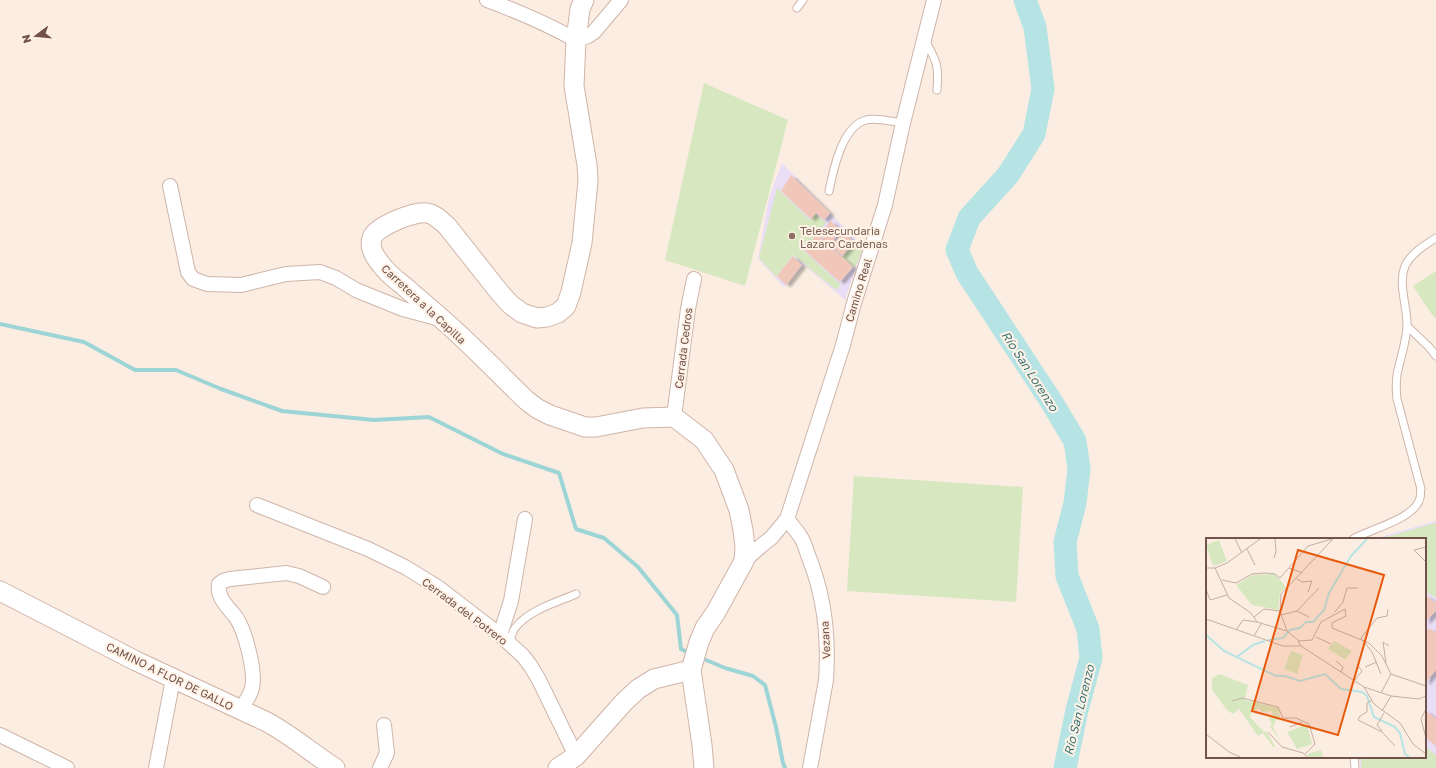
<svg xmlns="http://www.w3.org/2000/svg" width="1436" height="768" font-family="'Golos Text',sans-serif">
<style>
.education{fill:#eadef7}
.green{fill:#d7e8c0}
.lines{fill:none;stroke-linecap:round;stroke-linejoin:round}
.stream{stroke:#9dd5d6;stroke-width:4}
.river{stroke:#b6e4e4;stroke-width:23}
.building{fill:#f0c7b9;filter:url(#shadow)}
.lane-casing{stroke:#ceb5ab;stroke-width:9}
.street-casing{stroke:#ceb5ab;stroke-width:16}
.secondary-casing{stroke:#d1b4a8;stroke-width:21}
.lane{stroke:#fff;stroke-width:7}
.street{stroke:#fff;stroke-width:14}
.secondary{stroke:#fff;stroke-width:19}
.education-dot{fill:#8d6e63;stroke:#fff2e7;stroke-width:1.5}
.labels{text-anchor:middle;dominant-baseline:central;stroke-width:4;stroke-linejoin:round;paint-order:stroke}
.education-label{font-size:11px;fill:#785e54;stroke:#fff2e7;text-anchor:start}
.street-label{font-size:11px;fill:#725149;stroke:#fff2e7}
.water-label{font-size:12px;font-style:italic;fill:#3d7677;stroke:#fff2e7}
.inset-river{fill:none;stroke:#b6e4e4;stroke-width:2}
.inset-road{fill:none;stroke:#c4afa4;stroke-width:1}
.view{fill:#e8590c;fill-opacity:0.15;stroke:#e8590c;stroke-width:2}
.inset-edge{fill:none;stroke:#725149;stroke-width:2}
</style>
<defs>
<filter id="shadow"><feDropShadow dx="4.5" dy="2.5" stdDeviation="1" flood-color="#0004"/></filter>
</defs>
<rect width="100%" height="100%" fill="#fbede1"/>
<g class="education">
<polygon points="782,163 863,247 845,300 804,265 784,287 758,259 769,198"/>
<polygon points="1436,521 1436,768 1360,768 1359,757 1425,757 1425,539 1373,539"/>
</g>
<g class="green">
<polygon points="704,83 788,120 745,286 665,260"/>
<polygon points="777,188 810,220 816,214 826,223 803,250 841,285 836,290 793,255 776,277 759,258"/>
<polygon points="856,241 863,248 855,268 842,257"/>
<path d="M1436,271v48c-9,-10 -15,-22 -23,-33z"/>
<polygon points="854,476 1023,487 1016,602 847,591"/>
<polygon points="1436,523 1436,598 1425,591 1425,539 1379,539"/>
<polygon points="1425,746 1436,755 1436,768 1361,768 1361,757 1425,757"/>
</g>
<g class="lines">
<g class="stream">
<polyline points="0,324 84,342 135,370 176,370 221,389 282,411 374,420 429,417 503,454 559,473 576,529 604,538 638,567 677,615 681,649 691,654"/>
<polyline points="699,657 725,668 753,676 765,685 776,727 783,763 785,768"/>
</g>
<polyline class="river" points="1025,0 1035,27 1043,89 1034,134 1008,175 969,218 957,250 967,273 1051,401 1075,441 1079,469 1075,503 1065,542 1067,576 1088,629 1091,658 1077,710 1065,768"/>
</g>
<g class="building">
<polygon points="791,175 830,213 824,220 816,213 811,219 781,191"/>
<polygon points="831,221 841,231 830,244 819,234"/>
<polygon points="843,232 854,242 842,256 832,246"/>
<polygon points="817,234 853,267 840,282 804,250"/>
<polygon points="793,256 802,265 786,285 777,276"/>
<polygon points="1425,595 1436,603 1436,611 1425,622"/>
<polygon points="1429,628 1436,633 1436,670 1425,683 1425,630 1427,631"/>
<polygon points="1425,710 1436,719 1436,746 1425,737"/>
</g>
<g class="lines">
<g class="lane-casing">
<g id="lane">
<polyline points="797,8 803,0"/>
<path d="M925,40c12,22 14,25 12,50"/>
<path d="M829,191c4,-20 13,-65 37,-71 9,-3 27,2 37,3"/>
<polyline points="1407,326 1429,347 1436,356"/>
<path d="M1353,539c17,-10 62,-20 67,-41 1,-3 0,-7 1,-9l-24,-90c-1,-8 -1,-16 0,-24 3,-17 10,-34 10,-51 0,-20 -10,-42 -1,-60 7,-12 19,-19 30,-26"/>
<path d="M509,643c2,-4 3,-11 6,-15 14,-18 40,-25 61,-34"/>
<polyline points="1354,757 1355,768"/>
</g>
</g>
<g class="street-casing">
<g id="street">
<path d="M487,0c30,11 60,24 89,40l12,-4 6,-4 27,-32"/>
<polyline points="170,186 188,272 193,279 207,284 241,285 286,274 320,272 336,278 356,290 403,309 440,319"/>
<polyline points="674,417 688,309 694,279"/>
<polyline points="257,505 368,549 405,567 439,588 500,635 523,656 530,665 539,680 576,756"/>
<path d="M787,519c4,5 9,11 13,17 4,5 6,13 8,19 16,39 21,83 18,125l-16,88"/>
<polyline points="744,561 762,545 771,538 787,519 843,345 854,303 885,205 903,123 934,0"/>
<polyline points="500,635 511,601 525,519"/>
<path d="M240,710c5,-7 10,-14 12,-22 4,-16 -7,-59 -17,-72 -8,-10 -18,-18 -16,-32l4,-3 7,-2 56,-6 13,3 24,11"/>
<polyline points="0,735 67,768"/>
<polyline points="156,768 173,679"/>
<polyline points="380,768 387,753 384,725"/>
</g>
</g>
<g class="secondary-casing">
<g id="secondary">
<path d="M584,0l-4,9 -4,31 -2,46 13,79 1,16 -6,62 -11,49 -5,14 -8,7 -11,4 -10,1 -15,-5 -11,-8 -11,-12 -53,-67c-6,-5 -12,-12 -20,-13 -12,-2 -51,13 -55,25 -3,9 3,19 8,25 6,9 16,17 24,23 13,12 26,22 39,34 29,25 55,53 83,80l12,9 12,6 35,12h11l47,-9 31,-1 30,23 20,30 15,40 4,20 2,17 -1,14 -28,51 -11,16 -6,14 -8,28 11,75 2,23"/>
<path d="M0,591l136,70 131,61c24,13 45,31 68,46"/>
<polyline points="558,768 576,756 624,702 638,689 654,679 691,670"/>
</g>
</g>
<use href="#lane" class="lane"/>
<use href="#street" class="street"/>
<use href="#secondary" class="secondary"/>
</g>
<circle class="education-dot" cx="792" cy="236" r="4"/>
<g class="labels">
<g class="education-label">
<text x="800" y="230">Telesecundaria<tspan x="800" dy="13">Lazaro Cardenas</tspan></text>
</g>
<g class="street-label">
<text transform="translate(858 290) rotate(-73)">Camino Real</text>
<text transform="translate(424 304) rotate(43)">Carretera a la Capilla</text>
<text transform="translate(683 348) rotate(-83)">Cerrada Cedros</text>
<text transform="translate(465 611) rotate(37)">Cerrada del Potrero</text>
<text transform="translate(825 640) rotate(-93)">Vezana</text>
<text transform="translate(170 676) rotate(26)">CAMINO A FLOR DE GALLO</text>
</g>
<g class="water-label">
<text transform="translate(1030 371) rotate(57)">Río San Lorenzo</text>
<text transform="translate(1079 710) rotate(-76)">Río San Lorenzo</text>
</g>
</g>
<g transform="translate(1206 538)">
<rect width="220" height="220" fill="#fbede1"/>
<path d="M13,2l8,21 -14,5 -7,-21zM65,36h4l11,13 -6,6 -2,17 -26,-5 -16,-20 17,-10zM128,103l18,10 -7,8 -17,-10zM85,113l12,4 -6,19 -13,-5zM13,136l29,11 -3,15 34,8 1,12h-4l-3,7 7,14 -10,-15 2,-2 -3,-5 4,-5 -2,-3 -9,1 -3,-4 -8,5 -1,4 14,15 2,-1 9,15 -2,1 -10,-14 -5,3 -19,-27 -6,5 -6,-4 -15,-20v-12zM101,186l5,20 -15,5 -10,-17zM115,212l2,7h-15l-1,-3z" fill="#d7e8c0"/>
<path class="inset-river" d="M0,97l18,16 52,25h9l15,5 25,-7 16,15 21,3 5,4 7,21 21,10 5,6 5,21 4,3M62,102l15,-2 7,-8 10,-2 6,-6h7l11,-12 5,-17 22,-37 16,-17M32,118l15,-11 12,-4"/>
<path class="inset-road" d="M29,1l7,14M220,9l-12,3 12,12M41,11l8,16M68,20l2,-6 -1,-13M0,30h9l14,30 22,15 6,9 30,9 12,10 13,-1 9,-18 24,-13 1,7 -14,7v5l37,15 13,13 9,18 35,12M9,30l12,-5 33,-24M83,30l14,5M91,41l5,3 10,-1 -4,11M16,42l14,3 16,-9 13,-1 10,1 5,4 28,-32 24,-7M0,51l4,11 17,-5M91,73l12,6M129,74l8,-10 4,-14h11M75,77l16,-4 22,-23M48,79l10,-8 16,2M0,81l77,27h18M30,92l7,-10 14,2M81,93l-7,-20 1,-17 52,-55M48,98l7,-12M110,99l15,7M220,102v13M92,103l3,5 63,41 10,17 26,19 13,21 13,10M130,123l7,6 -2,5M180,125l-3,-21 6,4M159,129l12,-5M175,136l-9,-22 -11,-14 16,-20 10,-2 1,-7M149,142l7,-9 -5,-7M158,149l27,9 28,3 7,-3M175,155l10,-19M166,162l-5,3v9l-7,4 -2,4 24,12 13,14M26,163l10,-3 36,9 5,11h13l13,6 6,20 -10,10M220,171l-5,10 5,19M176,173l9,-15M84,189l12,-5M176,193l-5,-6 7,-12M62,194l14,15 21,6 4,4M0,196l23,18 11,5"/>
<path class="view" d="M92,12l86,25 -46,160 -86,-24z"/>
<rect width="220" height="220" class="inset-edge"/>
</g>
<g transform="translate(36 36) rotate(254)" stroke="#fff2e7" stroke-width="3" paint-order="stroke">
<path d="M0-3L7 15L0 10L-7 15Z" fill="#725149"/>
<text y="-6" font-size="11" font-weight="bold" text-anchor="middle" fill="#725149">N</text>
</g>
</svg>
